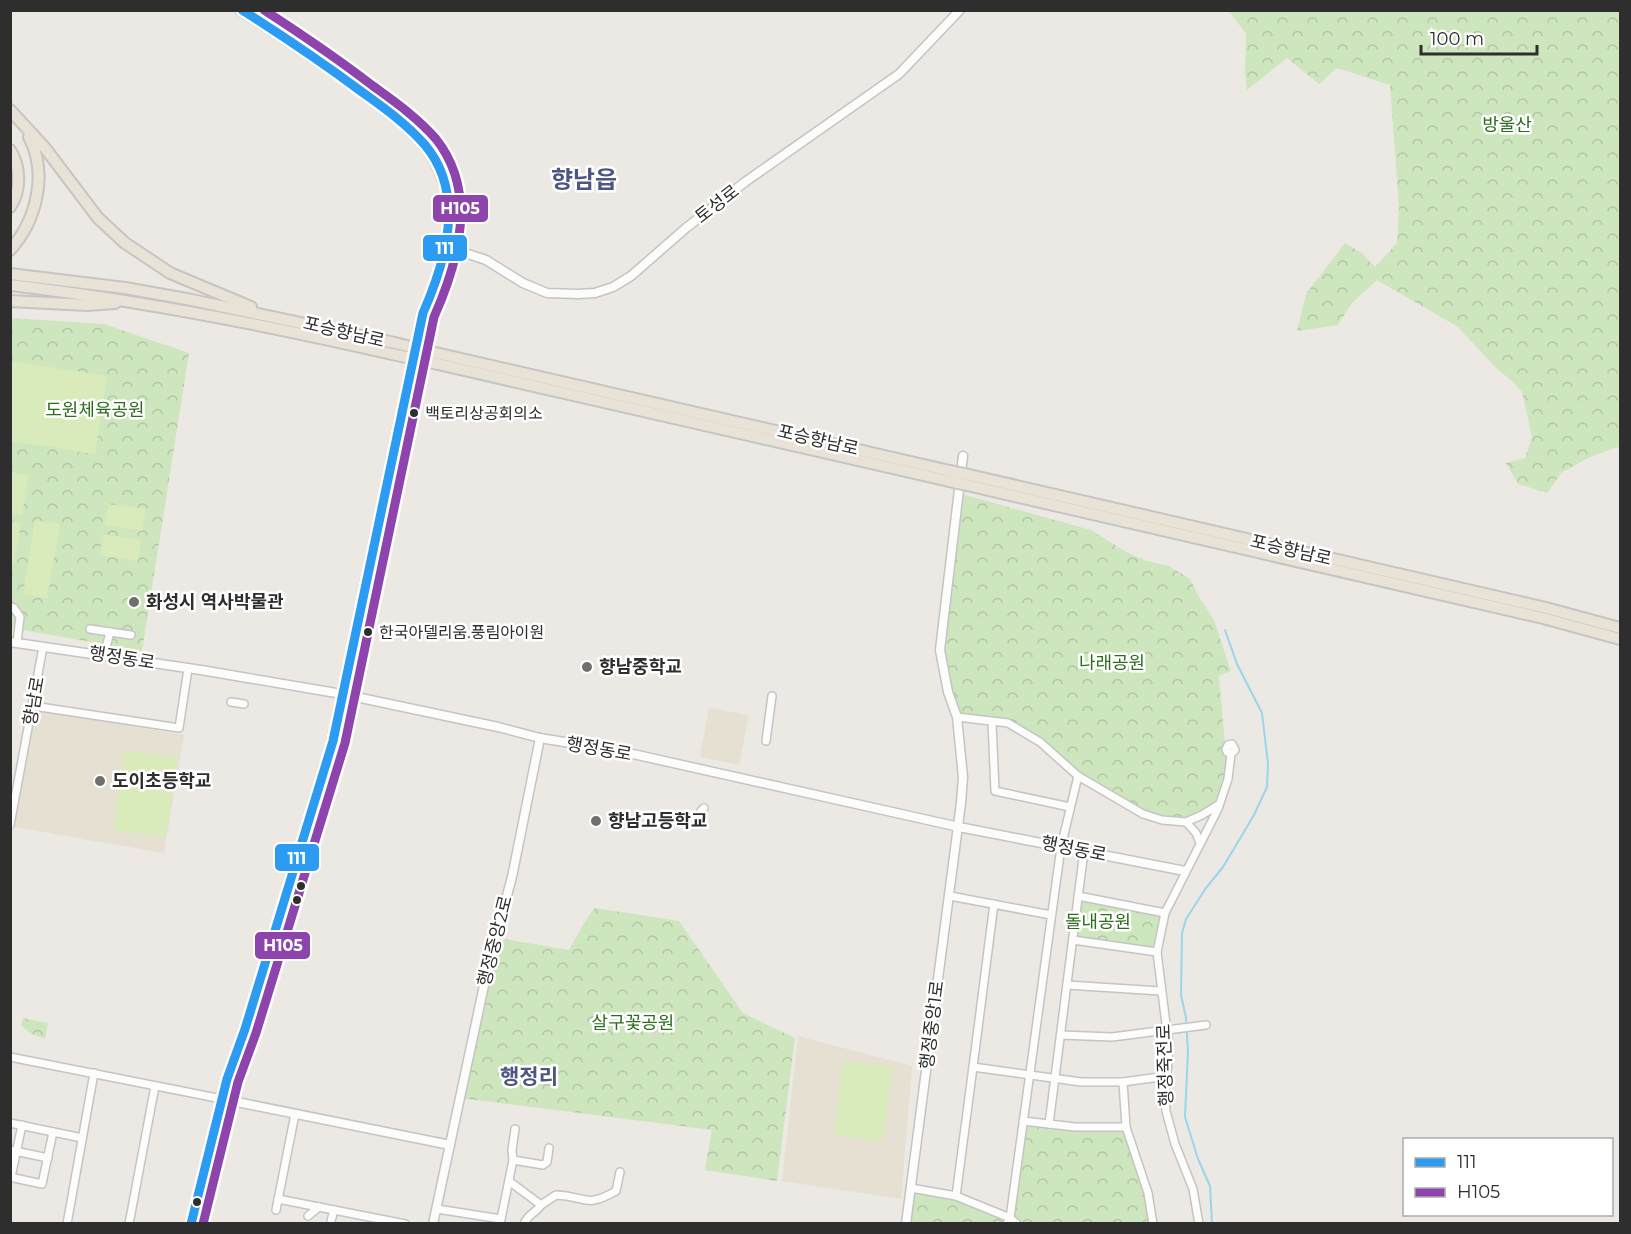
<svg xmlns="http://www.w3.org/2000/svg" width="1631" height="1234" font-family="Montserrat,'Noto Sans KR',sans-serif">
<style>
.education{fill:#e6e0d3}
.forest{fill:url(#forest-crowns)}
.pitch{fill:#d9eabb}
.plaza{fill:#dad6d2}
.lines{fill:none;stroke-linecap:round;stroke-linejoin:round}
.stream{stroke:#99d6ec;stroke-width:2}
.minor-casing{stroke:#c5c4c5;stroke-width:10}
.tertiary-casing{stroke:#c5c4c5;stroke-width:11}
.primary-casing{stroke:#c6c5c4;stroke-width:14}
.trunk-casing{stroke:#c6c5c4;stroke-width:14}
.minor{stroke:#fcfcfb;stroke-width:7}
.tertiary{stroke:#fcfcfb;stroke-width:8}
.primary{stroke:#e8e4d6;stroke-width:10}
.trunk{stroke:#e9e2d6;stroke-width:10}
.trunk-bridge-casing{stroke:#c6c5c4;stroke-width:14;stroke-linecap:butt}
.trunk-bridge{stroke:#e9e2d6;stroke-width:10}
.bus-1-casing{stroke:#fff;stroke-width:14}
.bus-2-casing{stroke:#fff;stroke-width:14}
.bus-1{stroke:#2c9cf2;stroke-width:9}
.bus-2{stroke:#8e44ad;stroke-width:9}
.bus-dot{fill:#2e2e2e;stroke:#fff;stroke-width:2}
.poi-dot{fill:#706f6e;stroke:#fff;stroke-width:2}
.labels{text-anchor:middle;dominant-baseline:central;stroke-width:5;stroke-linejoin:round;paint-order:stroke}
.bus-label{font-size:16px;fill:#2e2e2e;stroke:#fff;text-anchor:start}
.park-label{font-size:18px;fill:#2c6e1b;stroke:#fff}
.street-label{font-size:18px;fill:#2e2e2e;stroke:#fff}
.poi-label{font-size:18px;font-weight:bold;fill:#2e2e2e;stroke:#fff;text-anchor:start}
.quarter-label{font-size:21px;font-weight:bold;fill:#4d5680;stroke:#fff}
.district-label{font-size:24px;font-weight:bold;fill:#4d5680;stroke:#fff}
.line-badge{stroke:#fff;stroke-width:2}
.badge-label{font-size:16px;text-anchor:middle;font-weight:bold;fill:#fff}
</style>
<defs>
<pattern id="forest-crowns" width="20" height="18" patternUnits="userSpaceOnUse" patternTransform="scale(1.5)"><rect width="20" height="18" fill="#cee6be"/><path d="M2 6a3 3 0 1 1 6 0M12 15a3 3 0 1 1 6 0" fill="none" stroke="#b1c6a4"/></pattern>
</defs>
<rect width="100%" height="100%" fill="#ece8e4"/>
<g class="education">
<polygon points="709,708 749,715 739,765 700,757"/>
<polygon points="36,710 184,735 164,853 14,827"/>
<polygon points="798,1036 912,1066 901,1199 782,1181"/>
</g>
<g class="forest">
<polygon points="1229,11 1620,11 1620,450 1617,447 1588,458 1561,473 1547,493 1518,484 1506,463 1525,458 1532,437 1522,392 1513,382 1496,368 1458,327 1377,280 1351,304 1338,325 1297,331 1306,294 1345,243 1362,253 1375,267 1397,243 1399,207 1390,85 1337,68 1319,84 1287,58 1247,90 1245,71 1246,34"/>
<polygon points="10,318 104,324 189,353 142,651 11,628"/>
<polygon points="958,493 1091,530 1126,552 1147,561 1169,566 1190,579 1199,597 1214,620 1231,671 1219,676 1228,779 1219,804 1186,822 1143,814 1078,776 1063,762 1008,723 957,717 940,650"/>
<polygon points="1078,896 1165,913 1157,952 1073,940"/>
<polygon points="595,908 679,921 743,1013 795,1038 777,1181 705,1170 712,1130 460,1098 471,1040 504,939 569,950 589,915"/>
<polygon points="23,1018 48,1023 45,1039 32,1034 21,1026"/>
<polygon points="1023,1121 1126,1127 1142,1174 1153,1223 1017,1224 1010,1219 1007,1224 908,1224 911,1188 956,1196 1010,1218"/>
</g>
<g class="pitch">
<polygon points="11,361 107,376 95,454 11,441"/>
<polygon points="10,472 29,475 22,515 11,513"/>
<polygon points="108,504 146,509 142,531 105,525"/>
<polygon points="35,520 60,524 47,598 23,594"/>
<polygon points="10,522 21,523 14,564 11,563"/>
<polygon points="103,534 141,540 138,561 100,555"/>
<polygon points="124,750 178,758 166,837 113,830"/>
<polygon points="843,1061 893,1067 882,1141 834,1135"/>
</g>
<polygon class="plaza" points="648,1012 654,1013 658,1016 662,1024 655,1036 638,1024 642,1014"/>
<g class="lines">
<polyline class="stream" points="1212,1224 1210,1186 1198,1159 1185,1117 1188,1051 1186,1018 1181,995 1182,933 1186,919 1206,888 1223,867 1254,815 1267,787 1268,764 1262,713 1237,664 1225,630"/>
<g class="minor-casing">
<g id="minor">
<polyline points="10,607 14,608 20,617 17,643"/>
<polyline points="90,629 110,632 104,656"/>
<polyline points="110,632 131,635"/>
<polyline points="231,702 244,704"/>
<polyline points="33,706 179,728 188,669"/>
<polyline points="957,717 1008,723 1040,742 1078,776 1143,814 1162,820 1186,822 1196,833 1200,843"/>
<polyline points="992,722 995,791 1070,807"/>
<polyline points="766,741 772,696"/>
<polyline points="187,778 200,780"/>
<polyline points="701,811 704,808"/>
<polyline points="1186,822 1202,815 1218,805"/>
<polyline points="10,825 43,647"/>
<polyline points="950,896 1051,915"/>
<polyline points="1078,896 1165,913"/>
<polyline points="1073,940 1157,952"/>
<polyline points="1067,985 1160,991"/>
<polyline points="1061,1035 1112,1037 1206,1025"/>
<polyline points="10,1057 222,1099"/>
<polyline points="973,1067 994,904"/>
<polyline points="1023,1121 1075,1127 1126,1127 1148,1193 1153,1224"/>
<polyline points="10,1123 82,1138"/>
<polyline points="1049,1124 1084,851"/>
<polyline points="1126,1127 1123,1082 1167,1076"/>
<polyline points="10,1150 48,1158"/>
<polyline points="513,1160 543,1165 547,1162 549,1148"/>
<polyline points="10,1177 42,1184 53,1132"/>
<polyline points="11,1177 22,1125"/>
<path d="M509,1181l32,24 15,-10c30,1 28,14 60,-4l4,-19"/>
<polyline points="911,1188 956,1196 1010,1218 1017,1224"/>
<polyline points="956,1196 973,1067 1081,1082 1123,1082"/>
<polyline points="278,1199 405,1224"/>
<polyline points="437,1209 501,1219 500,1224"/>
<polyline points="276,1210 295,1114"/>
<polyline points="308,1216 319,1207"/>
<polyline points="501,1219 513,1160 512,1150 515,1129"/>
<polyline points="331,1221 334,1210"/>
<polyline points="67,1224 94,1073"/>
<polyline points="129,1224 155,1086"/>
<path d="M524,1224c4,-10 12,-11 17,-19"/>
<polyline points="1007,1224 1010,1218 1061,847 1078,776"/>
<polyline points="1199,1224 1193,1189 1175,1144 1166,1111 1165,1096 1169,1048 1157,952 1165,913 1218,809 1228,779 1231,754 1235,750 1232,744 1228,745 1226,749 1227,752 1231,754"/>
</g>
</g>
<g class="tertiary-casing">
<g id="tertiary">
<polyline points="447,247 486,260 523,283 547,293 578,294 595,293 613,287 631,276 686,228 745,182 899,74 960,10"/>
<polyline points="10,642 201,670 342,694 498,727 540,738 624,752 959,827 1185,871"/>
<polyline points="222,1099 450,1145"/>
<polyline points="433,1224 489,962 512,877 540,738"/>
<polyline points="906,1224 961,803 963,777 957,717 948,692 940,650 963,456"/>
</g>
</g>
<g class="primary-casing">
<path id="primary" d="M191,1224l36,-145 18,-50 88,-288 90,-428c16,-36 29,-73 25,-114 -2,-17 -12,-41 -23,-54 -17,-20 -39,-35 -59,-50 -40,-30 -82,-58 -125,-85"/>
</g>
<g class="trunk-casing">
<g id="trunk">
<polyline points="10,110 45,148 98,218 125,243 170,273 251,307"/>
<path d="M10,150c11,17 11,41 0,57"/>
<path d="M10,250c27,-30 38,-77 19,-113"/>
<polyline points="10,274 125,288 192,300 395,343"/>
<path d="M10,285c129,15 256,40 382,69"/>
<polyline points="10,301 87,305 115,303"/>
<polyline points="440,354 950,471"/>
<polyline points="438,364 949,481"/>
<polyline points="969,475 1546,608 1620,628"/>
<polyline points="967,485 1543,618 1620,639"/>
</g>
</g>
<use href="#minor" class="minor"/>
<use href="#tertiary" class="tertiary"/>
<use href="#primary" class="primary"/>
<use href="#trunk" class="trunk"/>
<g class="trunk-bridge-casing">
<g id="trunk-bridge">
<polyline points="395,343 440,354"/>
<polyline points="392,354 438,364"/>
<polyline points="950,471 969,475"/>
<polyline points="949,481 967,485"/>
</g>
</g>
<use href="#trunk-bridge" class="trunk-bridge"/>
<g class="bus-1-casing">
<path id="bus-1" d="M191,1224l36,-145 18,-50 88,-288 90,-428c23,-52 43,-119 2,-168 -18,-21 -41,-37 -63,-53 -39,-29 -79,-56 -120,-82"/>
</g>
<g class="bus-2-casing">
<path id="bus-2" d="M203,1224l35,-142 18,-49 89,-290 89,-426c25,-56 44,-125 2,-178 -18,-21 -41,-37 -63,-53 -35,-27 -72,-52 -109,-76"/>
</g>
<use href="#bus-1" class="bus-1"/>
<use href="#bus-2" class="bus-2"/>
</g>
<g class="bus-dot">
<circle cx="414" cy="413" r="5"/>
<circle cx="368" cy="632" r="5"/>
<circle cx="301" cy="886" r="5"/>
<circle cx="297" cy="900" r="5"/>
<circle cx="197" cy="1202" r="5"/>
</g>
<g class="poi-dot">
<circle cx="134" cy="602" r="6"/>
<circle cx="587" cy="667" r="6"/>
<circle cx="100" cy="781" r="6"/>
<circle cx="596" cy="821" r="6"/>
</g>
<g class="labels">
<g class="bus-label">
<text x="425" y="413">백토리상공회의소</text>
<text x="379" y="632">한국아델리움.풍림아이원</text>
</g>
<g class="park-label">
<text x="1507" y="125">방울산</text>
<text x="95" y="410">도원체육공원</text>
<text x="1112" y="663">나래공원</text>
<text x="1098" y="922">돌내공원</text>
<text x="633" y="1023">살구꽃공원</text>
</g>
<g class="street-label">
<text transform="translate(717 204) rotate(-38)">토성로</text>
<text transform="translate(344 332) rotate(13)">포승향남로</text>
<text transform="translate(818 440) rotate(13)">포승향남로</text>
<text transform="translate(1291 550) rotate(13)">포승향남로</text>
<text transform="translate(122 658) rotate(9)">행정동로</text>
<text transform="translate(34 701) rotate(-80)">향남로</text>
<text transform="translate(599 749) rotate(10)">행정동로</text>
<text transform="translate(1074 849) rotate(11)">행정동로</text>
<text transform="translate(495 941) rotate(-76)">행정중앙2로</text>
<text transform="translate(932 1025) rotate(-83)">행정중앙1로</text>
<text transform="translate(1165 1065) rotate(-92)">행정죽전로</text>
</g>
<g class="poi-label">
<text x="146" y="602">화성시 역사박물관</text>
<text x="599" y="667">향남중학교</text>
<text x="112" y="781">도이초등학교</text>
<text x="608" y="821">향남고등학교</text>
</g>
<g class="quarter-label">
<text x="529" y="1076">행정리</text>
</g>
<g class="district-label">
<text x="584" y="179">향남읍</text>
</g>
</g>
<g class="line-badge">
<rect x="432" y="194" width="57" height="29" rx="6" fill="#8e44ad"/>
<rect x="422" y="234" width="46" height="28" rx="6" fill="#2c9cf2"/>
<rect x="274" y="843" width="46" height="29" rx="6" fill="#2c9cf2"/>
<rect x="254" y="931" width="57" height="29" rx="6" fill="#8e44ad"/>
</g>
<g class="badge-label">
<text x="460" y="214">H105</text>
<text x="445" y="254">111</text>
<text x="297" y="864">111</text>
<text x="283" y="951">H105</text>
</g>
<rect width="1631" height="1234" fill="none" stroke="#2e2e2e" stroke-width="24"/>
<rect x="1403" y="1138" width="210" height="78" fill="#ffffff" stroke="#ababab" stroke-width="1.5"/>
<rect x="1415" y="1158" width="30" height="9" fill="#2c9cf2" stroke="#ababab" stroke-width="1.5"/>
<text x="1457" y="1168" font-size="18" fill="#2e2e2e">111</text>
<rect x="1415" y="1188" width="30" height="9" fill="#8e44ad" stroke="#ababab" stroke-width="1.5"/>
<text x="1457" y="1198" font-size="18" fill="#2e2e2e">H105</text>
<path d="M1421 45v9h116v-9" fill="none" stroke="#2e2e2e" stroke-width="3"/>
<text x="1430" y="45" font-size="18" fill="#2e2e2e" stroke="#ffffff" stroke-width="4.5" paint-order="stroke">100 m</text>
</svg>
